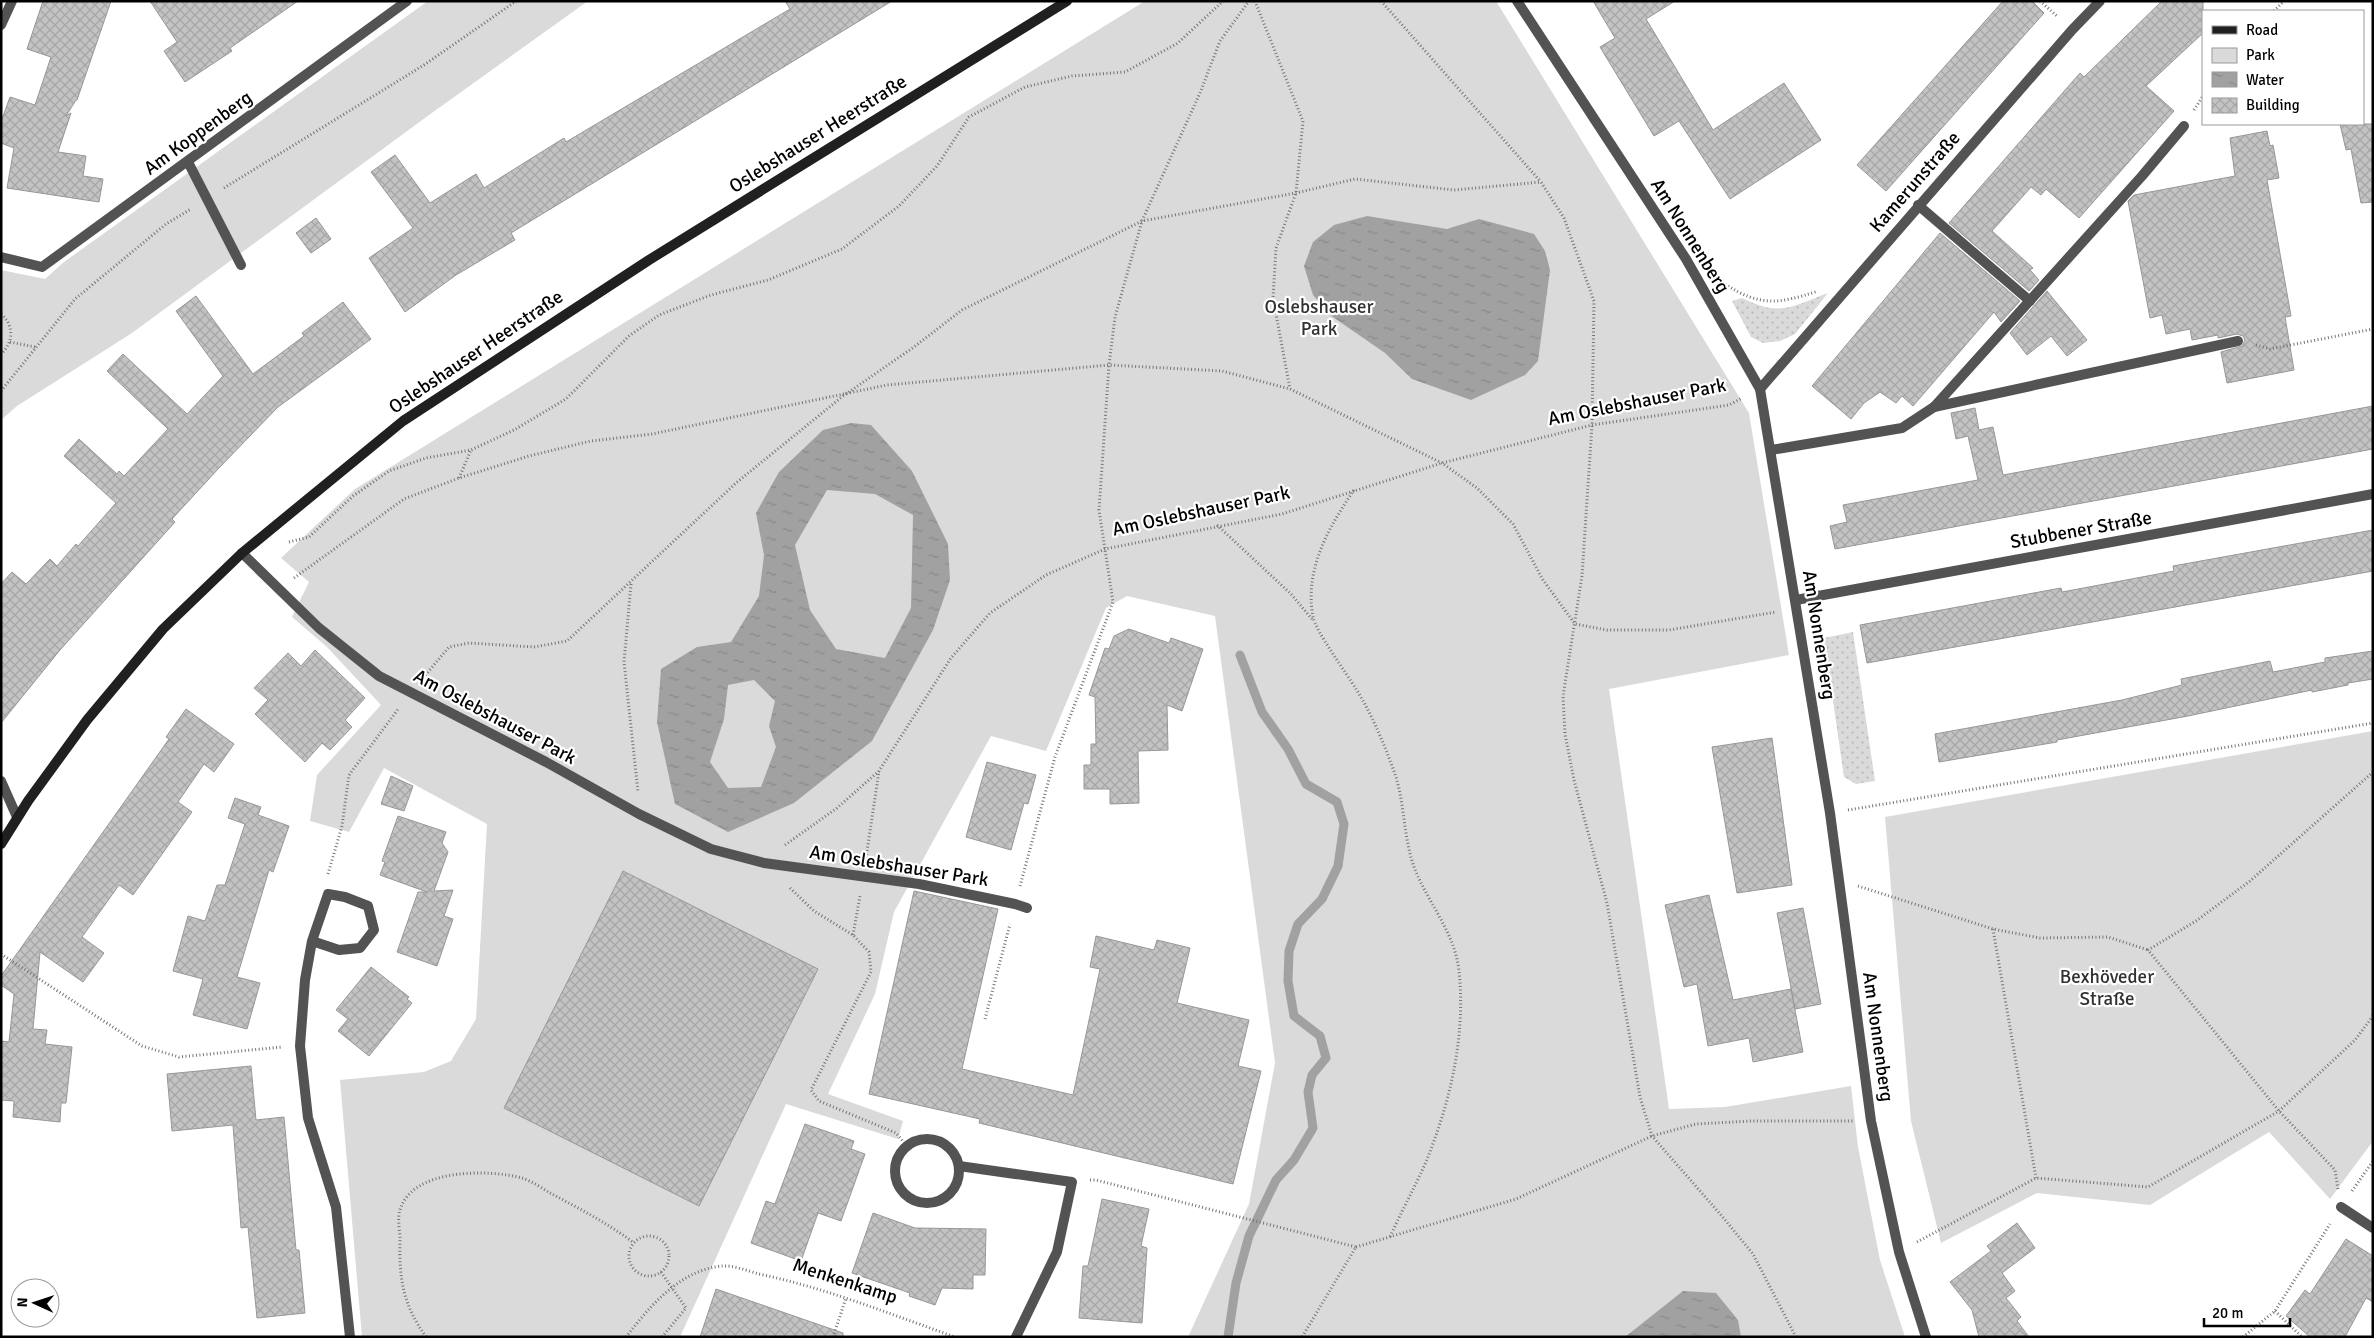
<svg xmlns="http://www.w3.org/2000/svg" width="2374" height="1338" font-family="Signika,sans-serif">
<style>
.grass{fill:url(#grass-dots)}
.park{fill:#dadada}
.water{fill:url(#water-ripples);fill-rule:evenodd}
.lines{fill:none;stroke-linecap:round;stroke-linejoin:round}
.stream{stroke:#a1a1a1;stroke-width:9}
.building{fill:url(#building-cross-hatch);stroke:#979797}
.path{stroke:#757575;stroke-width:3;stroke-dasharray:1 2.5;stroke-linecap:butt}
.service{stroke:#535353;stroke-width:10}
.minor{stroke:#535353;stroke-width:10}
.secondary{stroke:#202020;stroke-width:10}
.labels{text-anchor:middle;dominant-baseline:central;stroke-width:4.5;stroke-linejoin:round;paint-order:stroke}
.street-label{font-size:19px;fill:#000;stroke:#fff}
.park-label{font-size:19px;fill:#313131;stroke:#fff}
</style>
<defs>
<pattern id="grass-dots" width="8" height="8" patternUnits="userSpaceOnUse" patternTransform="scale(1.25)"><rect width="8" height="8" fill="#dadada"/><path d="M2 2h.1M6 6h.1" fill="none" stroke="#b9b9b9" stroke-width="1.8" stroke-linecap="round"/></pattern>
<pattern id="water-ripples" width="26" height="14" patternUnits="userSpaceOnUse" patternTransform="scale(1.25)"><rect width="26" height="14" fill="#a1a1a1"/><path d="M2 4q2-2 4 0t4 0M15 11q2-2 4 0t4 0" fill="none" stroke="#898989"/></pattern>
<pattern id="building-cross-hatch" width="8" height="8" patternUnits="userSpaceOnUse" patternTransform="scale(1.25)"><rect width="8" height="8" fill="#c3c3c3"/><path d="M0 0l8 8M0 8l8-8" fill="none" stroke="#a6a6a6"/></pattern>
</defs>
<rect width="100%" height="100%" fill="#fff"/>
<g class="grass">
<path d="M1828,293l-33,41 -15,7 -17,2 -12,-6 -19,-36 10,-3c38,19 49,9 86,-5z"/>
<polygon points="1853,632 1875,781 1856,784 1844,777 1824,638"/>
</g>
<g class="park">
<polygon points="428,1 588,1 429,115 132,333 17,406 1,420 1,270 45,279 64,262"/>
<polygon points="1145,1 1496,1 1749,413 1789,655 1609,689 1669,1109 1725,1107 1851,1086 1858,1147 1880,1260 1905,1337 1188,1337 1249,1204 1275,1063 1215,616 1127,596 1106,608 1046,751 991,736 894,912 875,994 828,1094 903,1121 898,1139 786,1104 680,1337 362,1337 340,1080 424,1072 451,1061 476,1019 487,824 384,768 349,832 310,821 317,775 381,705 327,647 292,617 309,582 281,558 355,489"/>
<polygon points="2373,731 2373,1141 2330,1199 2269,1132 2150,1205 2037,1193 1941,1243 1911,1121 1885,817"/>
</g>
<g class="water">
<polygon points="1367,216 1447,229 1479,219 1534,234 1545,251 1550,270 1538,361 1525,375 1471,400 1412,379 1385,353 1330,315 1313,295 1304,266 1313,242 1334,225"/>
<path d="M851,423l20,2 41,46 36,73 2,36 -17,50 -61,111 -78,62 -66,29 -53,-28 -18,-82 4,-53 36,-22 34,-5 28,-46 5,-41 -8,-42 23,-41 44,-42zM827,490l48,4 38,21 -2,93 -26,50 -49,-9 -26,-39 -15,-65zM754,680l21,21 -6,25 7,21 -15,40 -33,1 -18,-26 14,-43 4,-34z"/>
<polygon points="1683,1291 1716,1293 1738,1320 1741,1337 1625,1337"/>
</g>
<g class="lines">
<polyline class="stream" points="1228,1337 1236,1283 1249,1236 1276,1180 1294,1160 1313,1128 1308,1092 1312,1075 1326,1058 1320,1036 1294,1016 1288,981 1289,951 1298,924 1322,899 1338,866 1344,824 1337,802 1306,784 1288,749 1262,712 1240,655"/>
</g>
<g class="building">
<polygon points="43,1 111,1 77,100 76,100 66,116 71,113 58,152 86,156 83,176 103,179 99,202 7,188 14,148 1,143 1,122 10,97 35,105 51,57 27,49"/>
<polygon points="150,1 298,1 230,48 232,51 185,82 164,51 177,42"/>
<polygon points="785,1 892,1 511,233 515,240 456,275 405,312 369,258 413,228 371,172 395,155 430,203 476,174 484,188 564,138 566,142 790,9"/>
<polygon points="1593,1 1675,1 1646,19 1713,130 1784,83 1821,140 1730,199 1679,121 1654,136 1600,47 1615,38"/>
<polygon points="2003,1 2032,1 2044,13 1886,191 1857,165"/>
<polygon points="2162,1 2203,1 2203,33 2146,86 2174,111 2079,218 2046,189 2041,195 2031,187 1992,231 2033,268 2030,270 2039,280 2029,291 1949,223 2080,73 2084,77"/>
<polygon points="2340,124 2373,124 2373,202 2361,203 2351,149 2346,150"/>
<polygon points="2267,131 2270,146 2273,145 2279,178 2267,180 2291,316 2285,317 2294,370 2227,383 2221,352 2242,346 2245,340 2243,336 2237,334 2218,338 2218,335 2192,340 2190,329 2166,334 2162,315 2150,318 2128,201 2134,195 2235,176 2230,138"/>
<polygon points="316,218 331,239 311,253 296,233"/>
<polygon points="1940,233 2020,301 2001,322 1994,312 1913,406 1902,396 1896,403 1880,392 1864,403 1851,419 1812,386"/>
<polygon points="2047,291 2087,340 2067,356 2051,336 2027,355 2010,333"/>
<polygon points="196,296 253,374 304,336 302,333 343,302 371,339 278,407 219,468 172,519 175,522 60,650 1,723 1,584 12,572 26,584 50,559 57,566 76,544 78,546 116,503 64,456 79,439 117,474 119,471 124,476 168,429 107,371 123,354 187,414 223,376 176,311"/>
<polygon points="2373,406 2373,449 1835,549 1830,526 1847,522 1843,505 1978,480 1968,436 1956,439 1951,413 1975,408 1979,430 1993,427 2003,475"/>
<polygon points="2373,530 2373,571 1867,663 1860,625 2061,588 2062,592 2174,571 2173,566"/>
<polygon points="1129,629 1169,643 1171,638 1203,649 1182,711 1167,705 1168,750 1138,751 1139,803 1110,804 1110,789 1084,789 1084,765 1091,765 1091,744 1096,744 1095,697 1089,695 1105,648 1109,649 1114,636"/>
<polygon points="315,650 365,698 345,720 352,727 330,750 322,743 305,762 255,714 268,700 254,688 288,653 301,666"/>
<polygon points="2373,651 2373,679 2348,683 2348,685 2312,692 2312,690 2188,716 2057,740 2057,742 1939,762 1935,734 2122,700 2182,685 2181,679 2270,661 2273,672 2325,662 2325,658"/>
<polygon points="186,709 234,744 214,772 204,764 178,802 192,812 133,895 119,885 82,937 104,953 83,982 40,952 33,1029 47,1030 45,1044 72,1047 66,1103 61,1103 60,1122 13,1117 14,1101 1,1100 1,1041 9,1042 14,994 1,985 1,976 169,739 166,737"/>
<polygon points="1772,738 1792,885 1737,893 1712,747"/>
<polygon points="987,762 1036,775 1028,804 1024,803 1011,850 966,837"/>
<polygon points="391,776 413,786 404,811 381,804"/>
<polygon points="235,798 261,807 258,815 289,826 273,872 269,870 237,977 260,983 247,1029 193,1015 203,979 173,971 188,916 205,921 217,885 225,885 245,824 228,818"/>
<polygon points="398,816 446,832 442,843 448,852 434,891 453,890 444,916 453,919 437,966 397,952 418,892 427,892 380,875 385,862 382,861"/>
<polygon points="623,871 818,969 699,1206 504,1108"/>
<polygon points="914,891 998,909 962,1069 1073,1095 1100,969 1090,967 1096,936 1154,950 1157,940 1190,948 1177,1003 1249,1020 1238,1066 1261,1071 1233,1184 979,1123 980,1119 869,1094"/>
<polygon points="1709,895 1733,1000 1791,989 1803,1052 1753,1062 1749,1038 1708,1046 1697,984 1684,987 1665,905"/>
<polygon points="1803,908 1821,1004 1795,1009 1777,913"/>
<polygon points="371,967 409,997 407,999 412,1003 369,1056 338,1031 348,1019 336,1010"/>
<polygon points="251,1066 256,1120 284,1117 296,1250 299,1250 305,1313 257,1318 248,1227 241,1228 233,1125 172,1131 167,1074"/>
<polygon points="805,1124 854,1141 851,1149 865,1154 841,1221 818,1213 801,1261 751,1243 766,1201 775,1204"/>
<polygon points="1102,1199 1149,1209 1141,1246 1147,1248 1142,1323 1079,1318 1083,1266 1088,1266"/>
<polygon points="873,1213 915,1228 986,1229 985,1275 973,1275 973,1289 942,1288 935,1305 909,1296 910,1293 852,1273"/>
<polygon points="2017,1223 2035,1248 2002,1273 2015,1291 2006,1298 2021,1317 2017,1321 2029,1337 1979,1337 1972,1310 1950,1282 1991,1251 1987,1246"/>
<polygon points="2346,1239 2373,1256 2373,1302 2366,1298 2345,1337 2310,1337 2286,1316 2305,1290 2310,1294"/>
<polygon points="716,1289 843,1333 843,1337 700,1337"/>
</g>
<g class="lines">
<g class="path">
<polyline points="1255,1 1303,121 1296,193 1276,248 1273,298 1290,389"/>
<polyline points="1381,1 1541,182"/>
<polyline points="2040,1 2058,17"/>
<polyline points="2274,11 2284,1"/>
<polyline points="2194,110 2203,96"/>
<polyline points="224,188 424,65 516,1"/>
<path d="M1725,284c35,23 54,20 93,7"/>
<path d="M1,314c13,11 13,28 0,40"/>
<polyline points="10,342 35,347"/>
<polyline points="2256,345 2270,349 2373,329"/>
<polyline points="1,391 75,299 166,224 191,209"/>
<polyline points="459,478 471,450"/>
<path d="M1354,490c-25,37 -50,79 -41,127 2,13 34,57 43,72 15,24 26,50 36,77 14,33 10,73 24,106 14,33 39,62 43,99 7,65 -9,133 -34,193 -11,25 -24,48 -35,73"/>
<polyline points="1217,525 1291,594 1312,619"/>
<polyline points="289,542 309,537 353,496 389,471 426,458 471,450 514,430 566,399 629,336 659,315 711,295 768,280 842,249 899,206 937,166 969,117 1025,87 1072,76 1125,72 1178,43 1223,1"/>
<polyline points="294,578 404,499 459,478 529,456 591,441 652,434 887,385 1109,365 1222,371 1290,389 1442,463 1477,488 1513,524 1543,580 1575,624 1607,630 1669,630 1776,612"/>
<polyline points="631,584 624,662 638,792"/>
<polyline points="423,678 449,647 469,643 534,647 567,641 736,483 843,396 914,347 962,310 1142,221 1296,193 1355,179 1454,190 1541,182 1564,218 1594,301 1592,425 1582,576 1563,696 1565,734 1574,780 1607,903 1640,1097 1652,1136 1721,1215 1753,1254 1796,1337"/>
<polyline points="1848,810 2373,723"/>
<polyline points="785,845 837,808 879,771 951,658 990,613 1046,575 1105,549 1282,514 1442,463 1592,425 1729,405 1742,398"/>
<polyline points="866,858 879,771"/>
<polyline points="328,874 342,826 349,775 399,708"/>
<polyline points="1020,886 1055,757 1113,602 1099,510 1109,365 1115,317 1142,221 1200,93 1220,41 1249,1"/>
<polyline points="1858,886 1993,929 2040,938 2108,937 2148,950"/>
<polyline points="790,888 814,911 853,935 869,952 871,972 811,1090 819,1101 896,1133 907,1146"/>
<polyline points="1993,929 2036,1178"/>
<polyline points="853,935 860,896"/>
<polyline points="1,954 142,1046 179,1057 282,1047"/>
<polyline points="985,1019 1010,924"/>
<polyline points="1090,1180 1096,1180 1356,1247 1302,1337"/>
<polyline points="2338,1189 2335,1170 2279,1111 2148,950 2196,921 2250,881 2373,772"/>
<polyline points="2352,1191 2373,1161"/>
<circle cx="649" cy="1256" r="20"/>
<polyline points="1917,1242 2036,1178 2148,1187 2279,1111 2355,1040 2373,1016"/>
<polyline points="1356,1247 1516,1199 1652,1136 1696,1124 1752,1121 1853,1121"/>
<polyline points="661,1272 686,1308 662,1337"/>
<polyline points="2275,1311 2302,1337"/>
<path d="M426,1337c-23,-33 -27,-57 -26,-97 0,-9 -3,-21 0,-30 12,-42 89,-41 122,-32 10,3 21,11 30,16 28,15 57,30 82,49"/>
<path d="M626,1337c24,-31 54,-67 96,-71 11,-1 26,5 37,8 67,14 131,40 196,63"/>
<polyline points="833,1337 846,1298"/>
<polyline points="2243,1337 2275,1311 2330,1224"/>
</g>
<g class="service">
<polyline points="188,162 241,265"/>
<polyline points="1918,205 2030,301"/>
<polyline points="1934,407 2238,341"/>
<polyline points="1771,450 1902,428 1934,407 2142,176 2184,126"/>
<polyline points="242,553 319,628 379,676 546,762 639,814 711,849 764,863 919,884 1015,904 1027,908"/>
<polyline points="2341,1207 2373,1228"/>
</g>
<g class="minor">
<polyline points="1517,1 1686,259 1760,389 1830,813 1871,1121 1899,1252 1926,1337"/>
<polyline points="1,25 12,1"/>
<polyline points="1,257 42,267 407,1"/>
<polyline points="1760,389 2072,30 2100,1"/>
<polyline points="1796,600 2373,494"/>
<polyline points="1,781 17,817"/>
<polyline points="312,941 339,950 360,948 374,930 368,906 345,897 328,894 312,941 305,980 300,1046 308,1118 336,1207 350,1337"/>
<circle cx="927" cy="1171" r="32"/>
<polyline points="959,1166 1072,1182 1057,1252 1016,1337"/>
</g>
<polyline class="secondary" points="1,844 28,801 87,720 163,629 242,553 403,421 649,260 1067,1"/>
</g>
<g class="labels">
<g class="street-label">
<text transform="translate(198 133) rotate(-36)">Am Koppenberg</text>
<text transform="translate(818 134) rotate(-32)">Oslebshauser Heerstraße</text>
<text transform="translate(1915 182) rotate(-49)">Kamerunstraße</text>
<text transform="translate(1690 236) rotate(58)">Am Nonnenberg</text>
<text transform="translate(476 352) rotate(-34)">Oslebshauser Heerstraße</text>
<text transform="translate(1637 402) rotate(-11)">Am Oslebshauser Park</text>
<text transform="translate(1201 511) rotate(-12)">Am Oslebshauser Park</text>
<text transform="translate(2081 530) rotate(-10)">Stubbener Straße</text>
<text transform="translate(1819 635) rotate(81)">Am Nonnenberg</text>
<text transform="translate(495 717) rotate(28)">Am Oslebshauser Park</text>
<text transform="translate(899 866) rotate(9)">Am Oslebshauser Park</text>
<text transform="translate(1878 1037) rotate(82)">Am Nonnenberg</text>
<text transform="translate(845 1281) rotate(18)">Menkenkamp</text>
</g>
<g class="park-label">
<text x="1319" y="307">Oslebshauser<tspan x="1319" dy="22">Park</tspan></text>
<text x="2107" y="977">Bexhöveder<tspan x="2107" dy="22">Straße</tspan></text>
</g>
</g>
<rect width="2374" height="1338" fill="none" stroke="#000000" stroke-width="5"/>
<rect x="2202" y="10" width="162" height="115" fill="#ffffff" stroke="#999999"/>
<rect x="2212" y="26" width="25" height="8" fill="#202020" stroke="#999999"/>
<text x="2246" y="35" font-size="15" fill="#000000">Road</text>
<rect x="2212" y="48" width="25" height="15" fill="#dadada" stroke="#999999"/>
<text x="2246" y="60" font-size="15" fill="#000000">Park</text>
<rect x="2212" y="72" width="25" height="15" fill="url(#water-ripples)" stroke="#999999"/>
<text x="2246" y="85" font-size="15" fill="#000000">Water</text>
<rect x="2212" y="98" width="25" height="15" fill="url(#building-cross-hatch)" stroke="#999999"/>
<text x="2246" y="110" font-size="15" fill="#000000">Building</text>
<g transform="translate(35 1303) rotate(273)"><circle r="24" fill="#ffffff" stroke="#999999"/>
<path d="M0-4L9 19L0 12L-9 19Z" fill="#000000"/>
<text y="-8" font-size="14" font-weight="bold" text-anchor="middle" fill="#000000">N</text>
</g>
<path d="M2204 1318v8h86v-8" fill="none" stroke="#000000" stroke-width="2.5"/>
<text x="2212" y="1318" font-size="15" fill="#000000" stroke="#ffffff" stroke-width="4" paint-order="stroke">20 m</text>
</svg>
